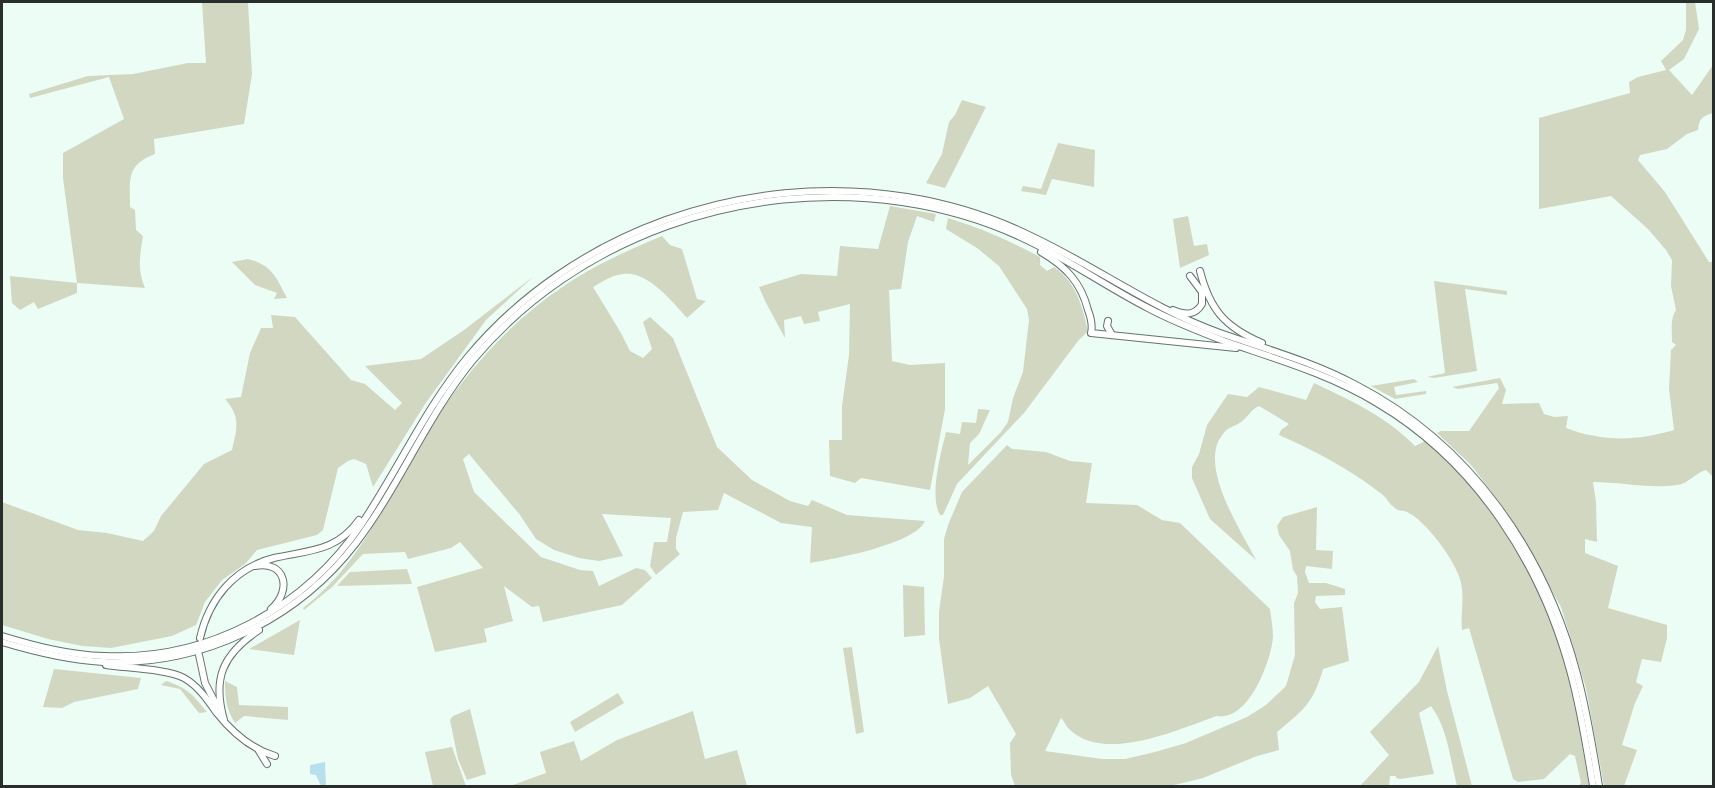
<svg xmlns="http://www.w3.org/2000/svg" width="1715" height="788" font-family="'DejaVu Sans',sans-serif">
<style>
.green{fill:#d2d7c2}
.water{fill:#b8e0ec}
.lines{fill:none;stroke-linecap:round;stroke-linejoin:round}
.trunk-casing{stroke:#64736d;stroke-width:8}
.trunk{stroke:#fff;stroke-width:6}
</style>
<rect width="100%" height="100%" fill="#ecfdf5"/>
<g class="green">
<path d="M202,2h46l4,72 -8,50 -90,15 1,15c-29,11 -25,25 -25,53l5,3 1,20 7,6c-3,18 -6,34 2,52l-68,-5v10l-39,16 -4,-7 -14,8 -8,-7 -2,-27 67,7 -14,-105v-25l61,-34 -15,-42 -79,21 -1,-4 59,-18 45,-2 55,-11h18z"/>
<path d="M1686,2h9l4,27 -15,30 -15,11 23,25 21,-30v48c-11,3 -14,6 -15,17l-11,4 -20,15 -27,6 -2,5 27,32 44,70h4v215l-7,-7c-11,3 -18,14 -29,15 -28,4 -57,-3 -84,-3l3,20 1,40 -12,-3v14l33,13 -10,42 59,17v13l-6,24 -19,-3 -6,23 7,4 -8,17 -13,42 15,5 -13,36h-20l-18,-98 -25,-81 -54,-95 -36,-47 -34,-32 4,-2h28l30,-43 -2,-5 -39,6 -6,-2 48,-9 6,12 -4,14 37,-1 5,11 10,3 14,-1 -2,12c37,14 70,13 108,2l-5,-41 2,-39 5,-5 -4,-3c0,-11 -2,-23 4,-32l-5,-24 1,-26 -6,-10 -18,-21 -37,-33 -72,13v-91l91,-25 -1,-11 9,-5 28,-7 -5,-9 22,-21 3,-10z"/>
<polygon points="962,100 986,107 945,188 926,183 942,154 949,122 955,115"/>
<polygon points="1058,143 1095,150 1094,187 1052,179 1046,195 1021,191 1023,186 1041,189"/>
<polygon points="890,206 936,214 934,222 917,216 908,242 901,289 889,290 892,361 910,365 945,363 945,409 930,490 861,478 855,483 830,476 829,440 842,440 842,406 849,355 850,304 818,312 820,321 804,324 801,316 784,320 785,338 766,303 759,287 801,274 837,276 840,246 878,249"/>
<polygon points="1188,216 1194,246 1207,244 1209,255 1180,268 1173,219"/>
<path d="M948,218c33,10 62,23 92,39v8l7,6 7,-4c23,16 28,39 34,64l-10,10 -54,72 -67,71 -14,31h-3c-11,-19 1,-62 6,-83l14,2 2,-12 14,1 2,-14 12,1 -11,24 -9,9 -2,22 33,-33 7,-10 5,-24 10,-26 6,-52 -2,-11 -28,-43 -22,-18 -31,-19z"/>
<path d="M662,236l8,9 12,4 15,50 9,2 -19,17c-14,-16 -40,-48 -64,-44 -11,1 -21,8 -30,13l28,46 9,18 13,7 9,-9 -9,-27 7,-5 23,21 44,109 35,33 38,21 18,5 4,-6 35,15 78,6c-10,23 -90,38 -115,42l2,-36 -31,-4 -57,-30 -6,17 -35,2 -7,26v11l4,5 -24,21 -6,-9 4,-24h13l4,-24 -69,-4 21,42 -24,5 -20,-3 -25,-8 -18,-11 -16,-24 -51,-61 -6,5 11,33 67,65 39,13 13,1 6,15 37,-18 9,2 7,8 -30,27 -79,17 -4,-16 -7,1 -28,-21 9,35 -29,8 3,13 -52,10 -18,-65 66,-19 -23,-26 -9,6 -43,11 -3,-7 -42,2 -31,33 -28,23 -1,-2c58,-44 81,-106 118,-166 36,-59 82,-115 140,-154 31,-22 66,-37 101,-52z"/>
<path d="M248,259c24,6 28,18 39,39l-13,1 3,-6 -22,-8 -23,-23z"/>
<path d="M534,276l-48,44 -61,84 -52,83 -7,-23 -12,-5 -6,2 -10,7 -15,62 -6,5 -60,15 -12,14 -23,16 -17,22 -9,23 -24,11 -61,12 -29,-2 -34,-7 -46,-14v-123l76,28 29,3 36,8 11,-10 7,-15 43,-52 28,-14c5,-22 9,-33 -7,-51l16,-2 9,-44 11,-25h12l-2,-13 24,2 56,63 14,4 30,26 7,-7 -37,-37 56,-7 43,-29z"/>
<polygon points="1434,281 1507,291 1507,295 1465,289 1477,371 1434,378 1427,377 1445,373"/>
<polygon points="1414,379 1418,382 1394,387 1396,395 1426,391 1426,394 1395,399 1371,386"/>
<path d="M1314,383c36,17 73,34 101,63l10,-5c73,64 122,147 145,242 9,34 13,69 19,103h-11l3,-3 -6,-27 -5,-2 -26,25 -26,3 -5,-3 -44,-151 -7,2c-2,-19 4,-34 -3,-54 -7,-19 -33,-55 -52,-64 -4,-2 -8,0 -12,-4 -6,-4 -9,-12 -16,-16 -31,-24 -64,-41 -100,-57l2,-5 8,-6 -30,-18c-9,4 -12,13 -21,18 -6,3 -11,4 -15,10 -26,31 18,96 33,126l-46,-41 -18,-41v-11l7,-13 8,-29 21,-31 19,3 12,-10 47,13z"/>
<path d="M1007,445l5,4 34,3 24,9 22,2 -6,40 51,2 25,15 18,3 90,86c1,9 3,19 3,28 -2,25 -25,85 -56,79 -39,13 -112,48 -148,13 -3,-3 -5,-8 -8,-11l-16,33 57,8h23l30,-7 31,-9 61,-26 19,-12 20,-19 9,-31 -1,-52 4,-10 -1,-17 -4,-6 -3,-19 -11,-16 -2,-9 6,-9 34,-10 -1,43 17,1 -1,18 -26,-3 -1,6 4,11h17l19,6v6l-29,1 -1,6 5,7 22,-2 7,54 -26,8c-10,35 -19,40 -46,63l2,18 -22,6 -54,22 -33,8h-155l-4,-11 -1,-32 6,-9 -28,-48 -18,12 -22,6 -9,-65v-27l5,-36v-37l4,-14 14,-33z"/>
<polygon points="407,569 412,584 337,586 350,572"/>
<polygon points="903,585 924,587 925,635 904,637"/>
<polygon points="300,620 294,655 249,649"/>
<path d="M1438,646l9,45 25,95h-15c-7,-27 -9,-57 -26,-80l-12,7 15,61 -34,5 -4,-1v-2h-6l-1,10h-29l29,-31 -19,-23 49,-50z"/>
<polygon points="852,647 864,732 856,734 843,648"/>
<polygon points="54,669 141,678 138,689 74,702 62,708 43,707"/>
<path d="M166,681c22,7 27,14 41,31l-8,1 -19,-24 -19,-4z"/>
<path d="M225,681l12,6 2,18 49,2v13l-44,-4 -9,7c-9,-14 -10,-26 -10,-42z"/>
<polygon points="618,693 624,703 575,732 570,722"/>
<polygon points="470,709 486,774 467,780 458,759 450,720 453,716"/>
<polygon points="693,711 705,759 737,750 747,786 510,786 546,773 540,752 574,741 581,761 617,740"/>
<polygon points="452,747 466,786 433,786 425,752"/>
</g>
<polygon class="water" points="325,762 326,786 321,786 316,775 310,774 310,765"/>
<g class="lines">
<g class="trunk-casing">
<g id="trunk">
<path d="M1041,252c24,14 40,30 47,58 3,8 5,15 3,23l145,15"/>
<path d="M1200,271c10,39 25,56 62,72"/>
<path d="M1173,310c12,5 22,6 29,-6v-12l-12,-16"/>
<polyline points="1108,321 1107,326 1112,335"/>
<path d="M255,566c30,-6 38,24 16,43"/>
<path d="M2,636c33,10 67,19 102,20 102,5 199,-46 257,-131 37,-55 64,-116 106,-167 105,-127 278,-187 440,-161 44,7 88,21 128,41 63,30 118,71 185,95 46,16 93,29 136,52 114,59 189,167 221,289 10,37 16,75 22,112"/>
<path d="M200,638c9,-39 34,-70 74,-80 35,-8 62,-6 85,-38"/>
<path d="M2,642c33,10 66,18 101,20 98,4 193,-41 253,-119 44,-58 71,-127 117,-183 104,-124 271,-181 429,-158 47,7 95,22 137,44 37,19 72,43 109,62 24,13 50,23 76,33 52,18 105,33 153,62 100,59 165,162 194,271 10,37 16,75 22,112"/>
<polyline points="199,655 205,683 219,710"/>
<path d="M106,665c19,3 62,4 78,13 14,8 23,21 32,34 15,19 35,37 59,44"/>
<path d="M224,720c-12,-42 -1,-66 35,-90"/>
<polyline points="259,751 267,764"/>
</g>
</g>
<use href="#trunk" class="trunk"/>
</g>
<rect width="1715" height="788" fill="none" stroke="#282e2b" stroke-width="6"/>
</svg>
